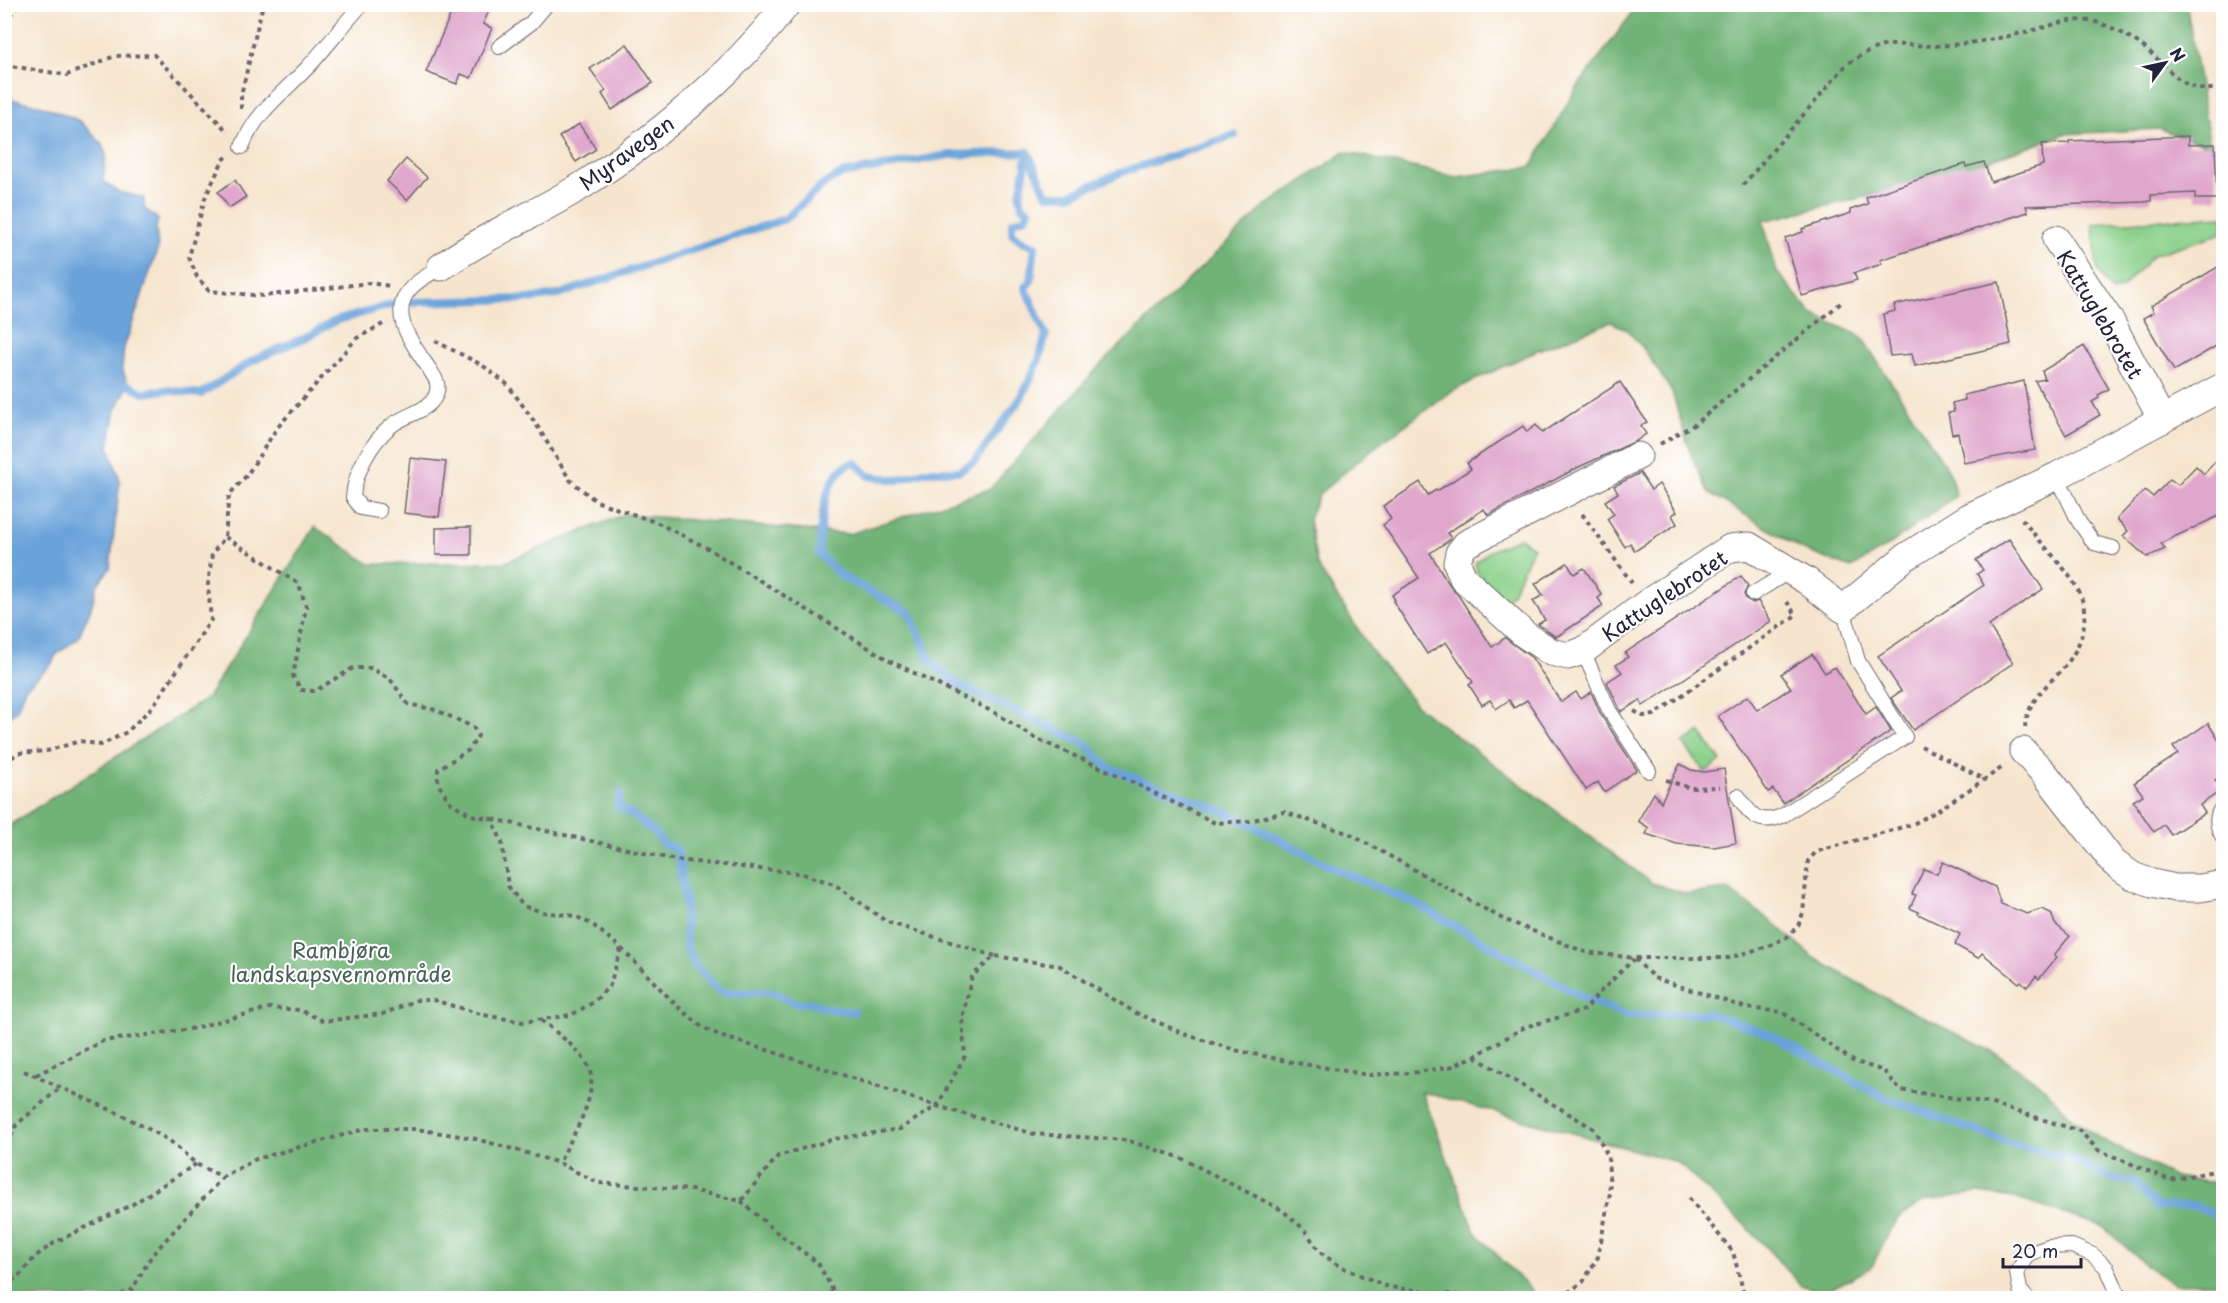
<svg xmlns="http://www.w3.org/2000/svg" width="2228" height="1303" font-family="'Playpen Sans',sans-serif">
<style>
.green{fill:#8cd18b;stroke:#577a63;stroke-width:1.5}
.forest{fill:#71b377;stroke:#4a6a59;stroke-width:1.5}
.water{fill:#6ba3da;stroke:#46628a;stroke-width:1.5}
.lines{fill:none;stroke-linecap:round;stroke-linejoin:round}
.stream{stroke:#6ba3da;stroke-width:8}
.building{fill:#e0a7cd}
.lane-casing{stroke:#6c666e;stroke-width:16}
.street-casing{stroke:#6c666e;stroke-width:29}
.path{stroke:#6c666e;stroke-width:4;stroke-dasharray:4.5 4.5;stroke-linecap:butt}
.lane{stroke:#fff;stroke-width:14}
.street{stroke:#fff;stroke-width:27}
.labels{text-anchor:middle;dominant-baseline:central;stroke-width:4.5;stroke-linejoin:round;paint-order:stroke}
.street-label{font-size:21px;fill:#22223b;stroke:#fff}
.park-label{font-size:21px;fill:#475f57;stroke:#fff}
</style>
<rect width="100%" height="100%" fill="#fff"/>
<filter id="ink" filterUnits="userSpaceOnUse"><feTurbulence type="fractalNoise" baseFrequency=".0167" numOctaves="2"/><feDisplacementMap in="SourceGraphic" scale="12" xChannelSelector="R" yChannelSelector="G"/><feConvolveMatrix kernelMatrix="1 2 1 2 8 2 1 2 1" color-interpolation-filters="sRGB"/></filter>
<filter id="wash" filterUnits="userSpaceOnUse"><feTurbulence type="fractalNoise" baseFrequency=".008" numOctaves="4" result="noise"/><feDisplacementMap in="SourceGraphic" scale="24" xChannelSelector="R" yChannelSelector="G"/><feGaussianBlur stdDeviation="1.35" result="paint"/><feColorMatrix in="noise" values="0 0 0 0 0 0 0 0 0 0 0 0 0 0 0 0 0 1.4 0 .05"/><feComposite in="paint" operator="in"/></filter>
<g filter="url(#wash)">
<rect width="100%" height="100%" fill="#f6e5ce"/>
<g class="green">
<polygon points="2223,216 2223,233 2153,255 2122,288 2112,292 2097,270 2093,224"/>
<polygon points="1519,538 1533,547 1512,593 1503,605 1477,572 1475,563 1488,552"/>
<polygon points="1700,732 1721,761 1705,772 1683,743"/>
</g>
<polygon class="forest" points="2179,4 2187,8 2210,146 2159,129 2064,134 1927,182 1763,221 1777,272 1812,314 1861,336 1949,471 1956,496 1885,548 1851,568 1803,550 1708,492 1691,455 1672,392 1643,348 1626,329 1611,322 1538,350 1450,392 1369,452 1319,494 1309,520 1317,565 1371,650 1418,707 1652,883 1687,894 1727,889 1775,924 1813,957 1881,996 1999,1055 2039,1083 2070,1116 2101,1139 2175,1177 2223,1184 2223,1283 2174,1284 2149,1268 2102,1226 2014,1198 1978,1193 1924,1201 1898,1218 1871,1268 1823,1293 1801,1285 1747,1227 1677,1162 1422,1092 1475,1232 1539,1298 5,1298 5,828 207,698 315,527 370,564 505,562 625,514 849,534 990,489 1099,366 1264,207 1345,152 1457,177 1531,167 1574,92 1638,5"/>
<polygon class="water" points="5,98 43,106 80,121 101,143 106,154 103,181 119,192 144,198 144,208 158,219 156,229 158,248 124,348 122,368 128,385 116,410 109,446 120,480 110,568 97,585 91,608 78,638 56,655 51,665 25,688 17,710 5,718"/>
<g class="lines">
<g class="stream">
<polyline points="1028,152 1047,195 1070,195 1120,173 1235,135"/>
<path d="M412,302l116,-3 29,-4 228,-76 39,-35 18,-10 107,-19 79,-3 -8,43 2,11 7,4 -3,7 -14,5v11l10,8 13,5 -4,35 -6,6 21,48 -8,28 -17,35 -46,63 -16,10h-32l-30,9 -28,-4 -14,-14c-32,8 -35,65 -36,92l22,22 68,36 22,49 24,22 131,61 21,23 121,46 103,54 81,35 170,95 45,19 81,-3 59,20 118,65 130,47 54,13 41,20 24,4 23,25 38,-1 29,13"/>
<polyline points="128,385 144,393 166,390 201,394 252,361 310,335 335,321 394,304"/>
<polyline points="620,793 618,807 632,814 657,835 663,844 677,849 685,902 686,947 695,965 719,991 731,993 772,992 795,1003 813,1003 824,1008 854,1012"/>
</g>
</g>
<g id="blocks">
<g class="building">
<polygon points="455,4 492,4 483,24 492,28 471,78 461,74 457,84 426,72"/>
<polygon points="627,44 653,83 612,110 602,94 606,91 590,69"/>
<polygon points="579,124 596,149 576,162 559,137"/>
<polygon points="2188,136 2188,145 2215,144 2217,199 2195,199 2195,193 2151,195 2151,201 2144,202 2026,206 2028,212 1880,260 1882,264 1854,273 1857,280 1802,296 1785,238 1803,232 1802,229 1851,213 1850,210 1868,204 1866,197 1965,164 1966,167 1984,162 1991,182 2043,165 2042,144 2069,143 2069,141"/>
<polygon points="406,159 427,177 407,200 387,181"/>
<polygon points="235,180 246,197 229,208 218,192"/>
<polygon points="2223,264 2223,342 2174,371 2143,318 2154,312 2151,306"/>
<polygon points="1999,282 2011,344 1915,366 1912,354 1890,356 1883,314 1895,311 1894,305"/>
<polygon points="2084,346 2109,389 2098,395 2099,398 2092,402 2100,415 2066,435 2035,381 2045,379 2042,371"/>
<polygon points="2024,381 2035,450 1964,463 1958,433 1952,434 1948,413 1954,412 1952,403 1965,400 1964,395"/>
<polygon points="1620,382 1647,422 1641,426 1646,434 1636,441 1579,467 1488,515 1484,509 1447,533 1451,538 1448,541 1430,553 1449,584 1458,595 1492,647 1505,638 1532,658 1561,702 1576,692 1581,699 1591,692 1601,715 1637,770 1604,792 1598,782 1586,790 1527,700 1514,708 1509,700 1496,709 1490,700 1482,705 1469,685 1473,682 1446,642 1427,654 1393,601 1395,600 1392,595 1419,578 1383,525 1391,519 1383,506 1420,482 1428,495 1436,490 1437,491 1471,469 1467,463 1523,426 1527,432 1536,425 1542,433"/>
<polygon points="2223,453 2223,514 2161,543 2165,549 2147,557 2123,536 2128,531 2117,519 2145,490 2153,497 2170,479 2178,485 2196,466 2204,474"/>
<polygon points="410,458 446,462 439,517 404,513"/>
<polygon points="1640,473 1651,490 1659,484 1677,512 1672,515 1677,524 1635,551 1630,543 1625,547 1607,519 1614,514 1605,501 1618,493 1614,486"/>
<polygon points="471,527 471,555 436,555 436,528"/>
<polygon points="2009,539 2043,589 1989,626 2013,663 1913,730 1891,698 1901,691 1878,656 1984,585 1977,574 1983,570 1976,560"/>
<polygon points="1567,563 1574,574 1584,568 1602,595 1598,598 1603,606 1556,637 1538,624 1545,620 1533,601 1543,595 1535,584"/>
<polygon points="1741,576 1748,586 1744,594 1746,599 1753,603 1758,601 1771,621 1643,706 1640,700 1621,712 1607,682 1622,672 1616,665 1628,657 1625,653"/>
<polygon points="1812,654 1825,673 1835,667 1866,714 1876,707 1891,731 1783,803 1773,789 1768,792 1718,716 1748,696 1757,710 1791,688 1781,674"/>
<polygon points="2208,723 2223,747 2223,775 2215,780 2222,790 2200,805 2205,813 2171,835 2164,825 2154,832 2133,801 2143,795 2134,783 2178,754 2173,747"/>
<polygon points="1680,764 1691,770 1704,772 1724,769 1736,843 1714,847 1677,844 1646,834 1649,828 1638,821 1654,793 1661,802"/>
<polygon points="1943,862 1995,887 2001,904 2027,914 2042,909 2051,913 2055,924 2070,936 2054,955 2057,957 2039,979 2036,976 2027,987 2021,981 2019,983 1982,953 1978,958 1955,945 1960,934 1918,914 1919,912 1910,908 1916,895 1912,894 1924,869 1937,874"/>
</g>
</g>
</g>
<g filter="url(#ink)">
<use href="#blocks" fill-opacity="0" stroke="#6c666e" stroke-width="1.5"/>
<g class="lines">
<g class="lane-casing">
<g id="lane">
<polyline points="499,47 531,23 547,4"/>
<path d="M242,147c13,-34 40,-53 65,-79 19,-20 36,-43 55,-64"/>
<polyline points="2057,476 2079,522 2094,543 2113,548"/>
<path d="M379,511l-18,-3 -8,-11c2,-26 18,-54 38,-71 14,-12 42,-15 46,-35 2,-9 -3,-14 -7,-21 -15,-23 -44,-56 -19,-82 8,-9 20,-14 30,-21"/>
<polyline points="1753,594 1790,571"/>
<polyline points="1583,651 1609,710 1649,771"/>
<path d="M1738,796c12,18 20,30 44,20l123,-79 -47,-76 -15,-52"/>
<path d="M2224,805c-10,11 -8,22 0,34"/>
<polyline points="2027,1298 2020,1290 2017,1272 2028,1254 2048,1247 2072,1246 2093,1255 2107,1268 2120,1298"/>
</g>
</g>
<g class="street-casing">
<g id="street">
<polyline points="2056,239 2111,322 2162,420"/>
<path d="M441,267c45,-32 95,-53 142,-82 74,-47 150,-111 204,-181"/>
<polyline points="1638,456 1466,544 1459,553 1457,563 1463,578 1524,634 1551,652 1568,656 1583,651 1647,603 1730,548 1749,546 1807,581 1843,609 1904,558 1969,517 2057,476 2224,386"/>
<polyline points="2023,751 2045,774 2114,863 2133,876 2152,883 2175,888 2200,888 2224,884"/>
</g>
</g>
<g class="path">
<polyline points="4,23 19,4"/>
<polyline points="4,65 67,75 115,56 154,55 228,132"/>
<polyline points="241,109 241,95 263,4"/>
<polyline points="227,157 223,160 205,198 189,257 197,277 209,291 263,296 369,283 390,286"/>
<path d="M1743,185l104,-121c14,-8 26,-17 42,-19 15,-1 31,1 46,1 40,-2 79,-10 117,-21 16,-5 34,-7 50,-1 17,6 37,18 51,31 14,13 27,30 48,34 7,1 15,-1 23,-2"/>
<polyline points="435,341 482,365 508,385 536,424 570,480 596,501 658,523 707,548 890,661 997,714 1035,738 1122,777 1215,823 1250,821 1284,812 1350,834 1503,919 1585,952 1634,958 1729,958 1768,946 1787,937 1798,926 1803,913 1808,861 1816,852 1913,824 1937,811 2003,767"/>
<polyline points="1660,444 1695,424 1842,302"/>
<polyline points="1582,514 1632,583"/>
<path d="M2022,519c16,22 47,51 57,73 14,30 -1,63 -23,84 -15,14 -29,30 -31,51"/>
<polyline points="225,537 299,584 306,607 293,676 301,690 315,691 353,668 371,668 390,679 408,704 436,710 473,727 478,736 469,750 438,769 438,784 450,802 471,815 492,819 502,842 508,886 523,906 543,912 575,916 593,925 621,948 677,1006 702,1027 723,1037 767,1050 937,1106 1034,1134 1126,1140 1179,1157 1282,1210 1304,1229 1320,1252 1339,1266 1388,1287 1483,1298"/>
<polyline points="1634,711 1643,716 1654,715 1796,615 1787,602"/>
<polyline points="1921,746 1986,780"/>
<polyline points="4,763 18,753 47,751 80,741 101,745 127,732 153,706 211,620 208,585 212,554 225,537 229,495 247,475 277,428 357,338 383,324"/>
<polyline points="1666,780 1690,788 1720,787"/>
<polyline points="493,819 676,860 799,873 834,884 887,922 995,956"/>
<polyline points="1635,959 1654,978 1747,1008 1782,1012 1853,1061 1884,1071 1900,1090 1989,1103 2080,1131 2098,1150 2170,1180 2224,1169"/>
<path d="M541,1020c16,13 33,25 45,42 18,27 -15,76 -27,101"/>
<polyline points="1475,1057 1594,1129 1608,1156 1610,1193 1598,1257 1583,1282 1563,1296 1526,1298"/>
<polyline points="24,1071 122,1115 169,1140 196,1164 223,1177 256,1159 365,1129 416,1129 472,1138 520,1151 559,1163 598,1183 691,1190 741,1201 778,1156 834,1139 900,1129 937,1106 965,1056 962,1019 972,976 995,956 1060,966 1134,1012 1187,1035 1235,1050 1291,1062 1369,1075 1411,1073 1450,1067 1475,1056 1525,1027 1585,1010 1599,993 1634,959"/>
<polyline points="36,1075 103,1041 190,1029 270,1008 300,1010 323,1021 383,1014 417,1000 433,1000 484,1015 523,1022 571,1015 594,1002 610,985 621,948"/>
<polyline points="4,1153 16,1125 61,1087"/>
<polyline points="1689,1198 1733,1252 1745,1298"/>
<polyline points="741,1201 775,1231 818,1263 837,1298"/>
<polyline points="4,1286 19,1276 36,1256 54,1243 133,1204 196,1164"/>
<polyline points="113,1298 132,1290 152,1255 223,1177"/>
<polyline points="822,1298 833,1292"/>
</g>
<use href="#lane" class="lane"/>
<use href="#street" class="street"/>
</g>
</g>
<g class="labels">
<g class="street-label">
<text transform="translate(626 152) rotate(-36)">Myravegen</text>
<text transform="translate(2101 314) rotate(59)">Kattuglebrotet</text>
<text transform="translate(1664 595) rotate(-34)">Kattuglebrotet</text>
</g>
<g class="park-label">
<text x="341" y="949">Rambjøra<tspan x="341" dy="24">landskapsvernområde</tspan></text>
</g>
</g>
<rect width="2228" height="1303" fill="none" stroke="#fff" stroke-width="24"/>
<g transform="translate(2165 63) rotate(57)" stroke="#ffffff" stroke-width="4.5" paint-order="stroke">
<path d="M0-4.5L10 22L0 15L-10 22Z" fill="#22223b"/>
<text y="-9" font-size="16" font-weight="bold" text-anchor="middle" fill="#22223b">N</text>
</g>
<path d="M2003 1258v9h78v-9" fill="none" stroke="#22223b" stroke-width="3"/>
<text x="2012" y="1258" font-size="18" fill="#22223b" stroke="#ffffff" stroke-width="4.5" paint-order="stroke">20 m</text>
</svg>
